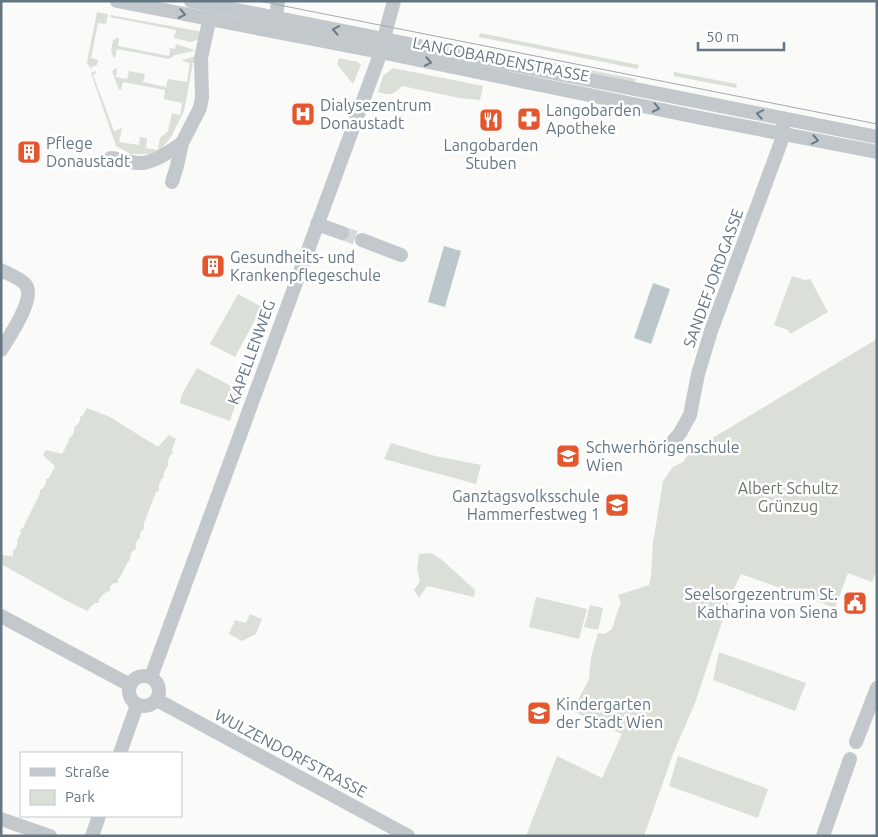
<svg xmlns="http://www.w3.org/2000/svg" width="878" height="837" font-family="Ubuntu,sans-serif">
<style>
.green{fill:#dadfd7}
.water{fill:#bbc7cb}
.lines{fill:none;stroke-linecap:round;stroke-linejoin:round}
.minor-tunnel{stroke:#d5d9db;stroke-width:14;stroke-dasharray:14 7;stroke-linecap:butt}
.minor{stroke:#c3c8cc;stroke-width:14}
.tram{stroke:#a2aab0;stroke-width:1}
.oneway{stroke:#6a7a87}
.labels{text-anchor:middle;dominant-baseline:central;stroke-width:5;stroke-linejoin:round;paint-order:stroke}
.street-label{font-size:16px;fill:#657683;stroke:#fff}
.poi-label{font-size:16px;fill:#657683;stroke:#fff;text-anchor:start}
.park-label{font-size:16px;fill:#687a64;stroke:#fff}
</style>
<rect width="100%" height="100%" fill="#fafaf8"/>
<g class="green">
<polygon points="97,12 108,14 106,24 98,23 91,58 98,60 97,65 90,68 87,62"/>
<polygon points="110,15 203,32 199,39 191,42 174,38 176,30 110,17"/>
<polygon points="480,33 639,65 638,69 479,37"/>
<path d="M117,38h2l-1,8 51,10 1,-8 5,1 1,-5 18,6v1l-19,4 -6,4 -52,-10 -2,9c-6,-4 -3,-11 -2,-18z"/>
<polygon points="483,49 636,79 634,85 483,53"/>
<polygon points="199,55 198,63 193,63 184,111 171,137 160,150 149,154 131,154 116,146 91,73 96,71 96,73 93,75 114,131 122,128 119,142 139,145 140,137 146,138 147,139 146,148 158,150 160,138 168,131 172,113 180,115 182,103 164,99 165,90 123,82 121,90 119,90 112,71 116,68 117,69 116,77 127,79 129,71 145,74 143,82 166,87 168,79 187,82 190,63 182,61 183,60"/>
<polygon points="339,58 358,62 361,65 353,84 337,64"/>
<path d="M393,68l90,18 -3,14 -21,-2 -57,-12c-9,9 -12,10 -24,6l5,-16z"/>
<polygon points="674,72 737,84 736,88 674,76"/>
<polygon points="792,276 805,280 810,279 828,312 790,334 788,330 774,325"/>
<polygon points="238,294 262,307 235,357 210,344"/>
<polygon points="877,339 877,570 872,582 848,573 835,608 741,574 731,595 695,703 673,754 644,836 526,836 557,756 602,778 622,734 572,711 589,679 591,657 598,633 605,634 612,629 617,613 621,603 618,595 649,585 651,576 653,543 663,481 673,467 683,462 691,451"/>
<polygon points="197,368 240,391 230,421 180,403 182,394"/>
<path d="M87,408l23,9 48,30 11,-12 7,4 -4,11 1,3c-4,2 -6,9 -5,13 -3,3 -5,7 -4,11 -4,3 -6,9 -5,14l-3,1 -12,31v6c-3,2 -5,5 -4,9 -4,3 -5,6 -4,11 -5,2 -6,6 -6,11 -6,5 -6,14 -12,19v4h-4l-4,4v4l-4,1 -7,7v4h-4l-8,8 -18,-9 -68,-38v-9l12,1v-5c4,-3 5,-7 4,-11l4,-7 -1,-3 3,-2 17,-35v-3c4,-2 6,-6 6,-11l3,-1 6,-12 -12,-11 3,-5 16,4 7,-13v-3c4,-2 6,-6 5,-11 4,-2 7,-6 6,-10l3,-2z"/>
<polygon points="391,443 435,456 481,465 476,484 384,459"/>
<polygon points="431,553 441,559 475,590 474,597 427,586 419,598 414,590 420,581 417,569 419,554"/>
<polygon points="536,597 587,609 579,639 529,627"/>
<polygon points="590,605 603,608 598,630 584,627"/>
<polygon points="250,614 262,619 256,634 242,641 229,634 235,620 246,623"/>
<polygon points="719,652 806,683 795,711 713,680"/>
<polygon points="678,756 768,789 758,818 669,786"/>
</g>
<g class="water">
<polygon points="444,246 461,251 445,307 428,302"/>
<polygon points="653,283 670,289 651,344 634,338"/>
</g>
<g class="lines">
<polyline class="minor-tunnel" points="342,233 362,240"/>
<g class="minor">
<polyline points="117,1 380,52 706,119 877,152"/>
<polyline points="191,1 877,137"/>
<polyline points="276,18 278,1"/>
<path d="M111,158c10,1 22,6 32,5 14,-2 27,-12 39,-20"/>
<polyline points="172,182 177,166 182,143 200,108 202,97 201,58 211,12"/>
<polyline points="317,224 342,233"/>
<polyline points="362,240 401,255"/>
<path d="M1,270c7,4 19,8 24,14 12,13 -16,53 -24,66"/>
<polyline points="670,445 680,433 690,415 698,374 711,331 781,142 783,133 783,125"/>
<polyline points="1,616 130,685"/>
<circle cx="144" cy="691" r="15"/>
<polyline points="151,677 378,60 394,1"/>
<polyline points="157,700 408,836"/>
<polyline points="856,742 877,688"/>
<polyline points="120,753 137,705"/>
<polyline points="1,819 50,836"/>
<polyline points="92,836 99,816"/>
<polyline points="823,836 850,759"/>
</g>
<polyline class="tram" points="259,1 877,124"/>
</g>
<defs><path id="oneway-chevron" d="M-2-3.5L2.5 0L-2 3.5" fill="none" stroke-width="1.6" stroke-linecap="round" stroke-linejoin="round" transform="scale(1.25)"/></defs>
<g class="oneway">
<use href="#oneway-chevron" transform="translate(182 14) rotate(11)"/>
<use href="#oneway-chevron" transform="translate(336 30) rotate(-169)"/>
<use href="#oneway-chevron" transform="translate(428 62) rotate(11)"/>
<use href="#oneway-chevron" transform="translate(656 108) rotate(12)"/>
<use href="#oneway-chevron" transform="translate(760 114) rotate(-169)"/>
<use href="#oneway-chevron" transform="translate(815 140) rotate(11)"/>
</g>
<defs>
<g id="hospital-square" transform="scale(1.25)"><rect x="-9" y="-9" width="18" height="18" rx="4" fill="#e4572e" stroke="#fff"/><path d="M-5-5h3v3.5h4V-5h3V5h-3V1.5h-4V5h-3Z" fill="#fff"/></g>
<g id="pharmacy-square" transform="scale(1.25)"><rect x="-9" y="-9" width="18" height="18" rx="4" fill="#e4572e" stroke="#fff"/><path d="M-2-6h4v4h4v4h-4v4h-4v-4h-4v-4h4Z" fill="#fff"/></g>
<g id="restaurant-square" transform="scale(1.25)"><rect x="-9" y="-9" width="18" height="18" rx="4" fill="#e4572e" stroke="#fff"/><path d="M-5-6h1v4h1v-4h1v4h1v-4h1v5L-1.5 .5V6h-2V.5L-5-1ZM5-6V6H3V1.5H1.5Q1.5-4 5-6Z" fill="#fff"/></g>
<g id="building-square" transform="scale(1.25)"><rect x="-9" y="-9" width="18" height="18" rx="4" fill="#e4572e" stroke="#fff"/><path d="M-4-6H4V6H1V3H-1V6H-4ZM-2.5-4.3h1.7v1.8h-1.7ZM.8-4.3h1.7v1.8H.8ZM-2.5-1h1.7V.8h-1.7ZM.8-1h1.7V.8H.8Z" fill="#fff"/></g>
<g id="school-square" transform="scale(1.25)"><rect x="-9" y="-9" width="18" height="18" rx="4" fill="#e4572e" stroke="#fff"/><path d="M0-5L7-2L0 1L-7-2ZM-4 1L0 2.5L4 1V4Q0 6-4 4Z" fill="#fff"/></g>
<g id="civic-square" transform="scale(1.25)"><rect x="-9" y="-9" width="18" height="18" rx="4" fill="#e4572e" stroke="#fff"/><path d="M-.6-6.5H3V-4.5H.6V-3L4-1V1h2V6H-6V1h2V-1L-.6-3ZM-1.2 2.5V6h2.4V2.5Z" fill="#fff"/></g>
</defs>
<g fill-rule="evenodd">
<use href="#hospital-square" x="303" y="114"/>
<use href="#pharmacy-square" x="529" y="119"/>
<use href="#restaurant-square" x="491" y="120"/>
<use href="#building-square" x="29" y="152"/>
<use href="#building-square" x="213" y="266"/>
<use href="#school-square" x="568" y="456"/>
<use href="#school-square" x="617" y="505"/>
<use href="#civic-square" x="855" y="603"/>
<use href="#school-square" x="539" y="713"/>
</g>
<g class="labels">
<g class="street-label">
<text transform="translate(501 59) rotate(11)">LANGOBARDENSTRASSE</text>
<text transform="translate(713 278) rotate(-70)">SANDEFJORDGASSE</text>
<text transform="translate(251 352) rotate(-70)">KAPELLENWEG</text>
<text transform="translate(291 753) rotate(28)">WULZENDORFSTRASSE</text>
</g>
<g class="poi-label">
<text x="320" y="105">Dialysezentrum<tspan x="320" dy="18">Donaustadt</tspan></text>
<text x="546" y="110">Langobarden<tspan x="546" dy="18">Apotheke</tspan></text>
<text x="46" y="143">Pflege<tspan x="46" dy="18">Donaustadt</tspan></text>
<text x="491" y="145" text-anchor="middle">Langobarden<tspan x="491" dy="18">Stuben</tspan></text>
<text x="230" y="257">Gesundheits- und<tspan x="230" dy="18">Krankenpflegeschule</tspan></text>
<text x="586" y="447">Schwerhörigenschule<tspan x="586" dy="18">Wien</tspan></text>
<text x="600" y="496" text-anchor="end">Ganztagsvolksschule<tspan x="600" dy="18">Hammerfestweg 1</tspan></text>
<text x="838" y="594" text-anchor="end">Seelsorgezentrum St.<tspan x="838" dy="18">Katharina von Siena</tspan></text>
<text x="556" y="704">Kindergarten<tspan x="556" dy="18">der Stadt Wien</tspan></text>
</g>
<g class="park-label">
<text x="788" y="488">Albert Schultz<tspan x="788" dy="18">Grünzug</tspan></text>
</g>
</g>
<rect width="878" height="837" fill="none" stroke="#657683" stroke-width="5"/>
<rect x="20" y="752" width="162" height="65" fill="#ffffff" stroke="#c1c8cd"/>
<rect x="30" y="768" width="25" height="8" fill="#c3c8cc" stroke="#c1c8cd"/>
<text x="65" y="777" font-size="15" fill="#657683">Straße</text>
<rect x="30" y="790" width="25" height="15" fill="#dadfd7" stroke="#c1c8cd"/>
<text x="65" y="802" font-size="15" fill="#657683">Park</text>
<path d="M698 42v8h86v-8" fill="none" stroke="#657683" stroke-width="2.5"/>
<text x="706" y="42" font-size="15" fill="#657683" stroke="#ffffff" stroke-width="4" paint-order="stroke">50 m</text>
</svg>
